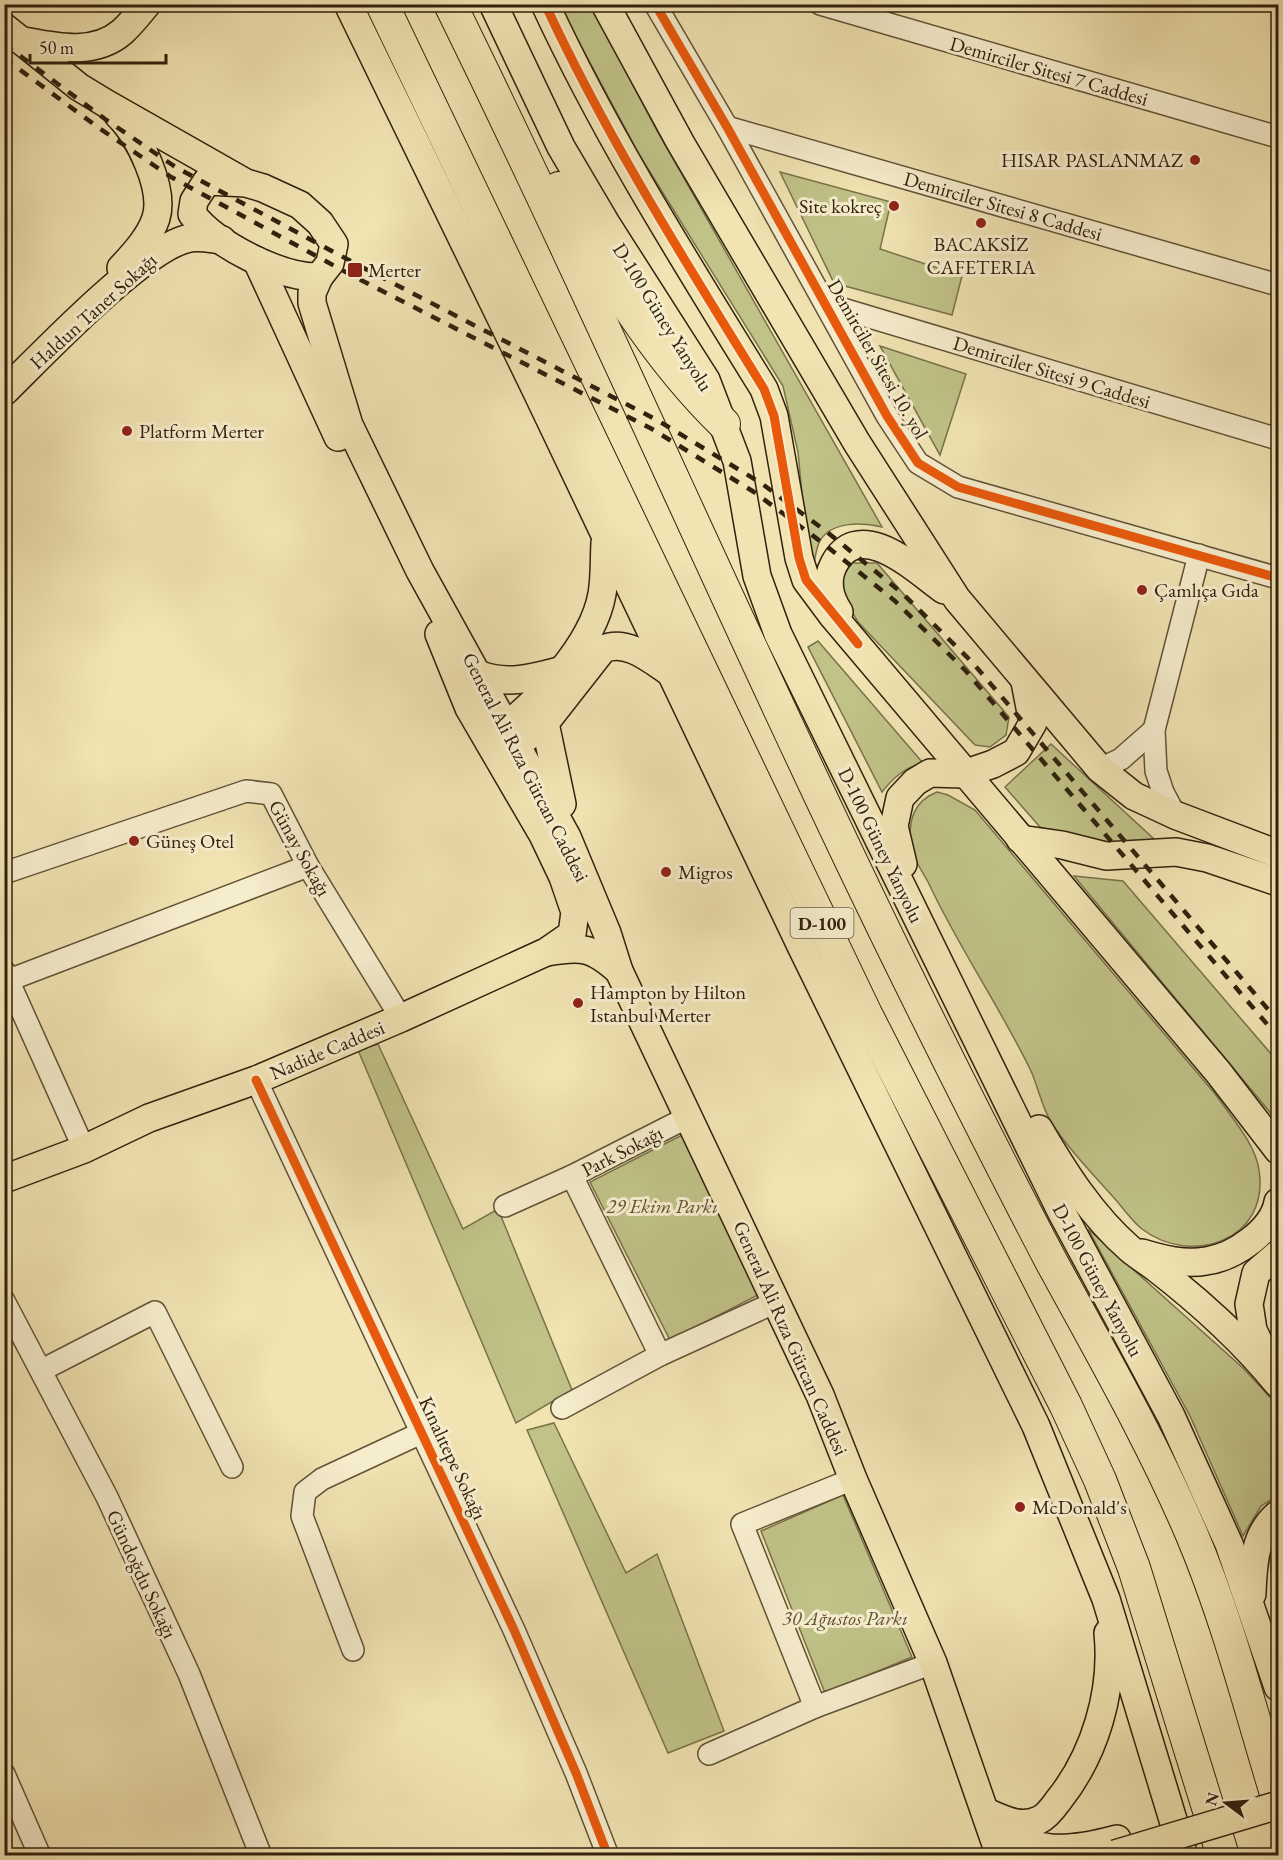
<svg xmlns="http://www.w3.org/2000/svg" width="1283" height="1860" font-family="'EB Garamond',serif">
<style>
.green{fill:#c0c288;stroke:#78724a;stroke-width:1.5}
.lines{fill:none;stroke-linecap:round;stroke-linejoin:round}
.minor-casing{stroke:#615236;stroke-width:24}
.major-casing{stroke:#31210d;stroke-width:30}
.highway-casing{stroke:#31210d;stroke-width:34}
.minor{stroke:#f6edcd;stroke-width:21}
.major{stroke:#f1e3b2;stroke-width:27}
.highway{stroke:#f1e3b2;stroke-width:32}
.rail{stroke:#31210d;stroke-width:4.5;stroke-dasharray:10 10;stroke-linecap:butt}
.major-bridge-casing{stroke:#31210d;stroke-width:30;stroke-linecap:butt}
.major-bridge{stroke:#f1e3b2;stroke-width:27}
.cycleway-casing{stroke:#f6edcd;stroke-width:13}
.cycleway{stroke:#e8590c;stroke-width:9}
.poi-dot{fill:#8f2418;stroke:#f6edcd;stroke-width:2}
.labels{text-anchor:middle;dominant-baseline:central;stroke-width:6;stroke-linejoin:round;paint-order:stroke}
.shield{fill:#f6edcd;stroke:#6c5e47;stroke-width:1.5}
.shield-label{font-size:18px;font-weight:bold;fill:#31210d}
.street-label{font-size:20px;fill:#31210d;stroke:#f6edcd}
.poi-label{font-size:20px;fill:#31210d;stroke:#f6edcd;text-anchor:start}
.park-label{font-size:20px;font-style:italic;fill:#5c5132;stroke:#f6edcd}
</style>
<rect width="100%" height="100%" fill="#f1e3b2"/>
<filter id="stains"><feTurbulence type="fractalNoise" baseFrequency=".00333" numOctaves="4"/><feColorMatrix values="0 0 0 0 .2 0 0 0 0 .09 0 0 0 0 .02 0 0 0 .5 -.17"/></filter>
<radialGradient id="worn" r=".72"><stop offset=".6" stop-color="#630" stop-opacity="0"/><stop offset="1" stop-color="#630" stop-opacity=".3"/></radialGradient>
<g class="green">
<path d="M559,5h32l65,124 226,398c-20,-5 -53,-6 -63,16 -3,7 -4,16 -6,24l-7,-30 -8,-85 -15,-66 -143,-230z"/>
<polygon points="780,172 891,202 880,249 962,276 952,315 834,283"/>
<polygon points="880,346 966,374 940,455"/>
<polygon points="852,563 877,563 1009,717 1006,735 990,747 975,745 858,622 846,601 839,581"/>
<path d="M818,641l105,122c-19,5 -29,14 -41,29l-74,-145z"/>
<polygon points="1051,744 1154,839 1115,844 1074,838 1040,827 1005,787"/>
<path d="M937,792l11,3 27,15 241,285c15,22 39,48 43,75 11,70 -67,97 -117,59 -10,-8 -19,-21 -27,-30 -22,-25 -46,-49 -64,-77 -9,-15 -13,-35 -20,-51 -31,-64 -72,-123 -102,-187 -6,-12 -18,-28 -19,-41 -1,-24 4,-42 27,-51z"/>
<polygon points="1074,876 1123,881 1278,1062 1278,1122"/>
<polygon points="378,1044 463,1229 498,1209 572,1390 516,1423 358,1050"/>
<polygon points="686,1133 764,1292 670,1340 590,1182"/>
<polygon points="1088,1229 1243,1368 1278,1406 1278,1495 1261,1506 1243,1536 1190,1416"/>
<polygon points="554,1423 626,1573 657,1554 724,1731 668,1753 527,1430"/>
<polygon points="843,1495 912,1657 825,1693 761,1531"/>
<path d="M1278,1535v63c-6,-19 -14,-45 0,-63z"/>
</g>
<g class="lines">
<g class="minor-casing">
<g id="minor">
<polyline points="655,4 727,127 887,416 918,463 958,487 1278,578"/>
<polyline points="820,4 1278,137"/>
<polyline points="727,127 1278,285"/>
<polyline points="826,304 1278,439"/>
<polyline points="1100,769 1121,759 1154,730"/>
<polyline points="1175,815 1163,792 1156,771 1154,730 1199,555"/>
<polyline points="4,873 246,791 271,794 308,866 401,1018"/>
<polyline points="4,971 84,1149"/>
<polyline points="9,980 308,866"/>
<polyline points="256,1080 514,1630 576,1773 608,1856"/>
<polyline points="572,1176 660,1355"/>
<polyline points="505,1206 572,1176 690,1116"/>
<polyline points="4,1301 107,1497 189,1674 261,1856"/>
<polyline points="42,1370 155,1312 232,1467"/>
<polyline points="562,1408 660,1355 776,1302"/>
<polyline points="353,1650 302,1516 305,1492 322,1479 421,1433"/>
<polyline points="815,1707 742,1524 853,1479"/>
<polyline points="709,1754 815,1707 933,1663"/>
<polyline points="4,1774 40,1856"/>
</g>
</g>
<g class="major-casing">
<g id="major">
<polyline points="348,4 536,390 802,948 1036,1426 1106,1599 1184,1856"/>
<polyline points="493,4 561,147 607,225 706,380 737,461 757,576 778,634 1061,1211 1171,1416 1229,1544 1278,1687"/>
<path d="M545,4c62,134 142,260 219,385l10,27 25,142 7,22 26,35 386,457 60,78"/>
<polyline points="605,4 680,142 857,443 957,599 1100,769 1134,796 1175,815 1278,854"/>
<path d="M4,27l75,60 28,17 139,79 17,5 37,17 20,18 14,21 -4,19 -11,14c-38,1 -103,-32 -127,-63l2,-13 13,-20 39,2"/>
<path d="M24,41c32,6 70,15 98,-9 9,-8 17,-18 25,-28"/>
<path d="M118,115c21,20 47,74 38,103 -6,19 -22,36 -35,50"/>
<polyline points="257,261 338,437"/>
<polyline points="319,277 312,293 312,303 349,425 420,571 567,837 607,933 619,971 820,1395 853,1479 933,1663 1000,1856"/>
<path d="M4,392c37,-36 140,-146 186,-154 10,-2 22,1 32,2"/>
<path d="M839,612c-10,-15 -14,-31 -5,-48 26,-49 83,7 110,26"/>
<path d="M480,675c27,10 53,3 79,-4"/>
<polyline points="545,723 562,804"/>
<path d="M495,735c41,-31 98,-89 107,-141 3,-16 2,-34 3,-51"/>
<path d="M505,754l40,-31 58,-74c23,-10 46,9 65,22"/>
<polyline points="1020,839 1062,845 1106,856 1176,852 1207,858 1278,882"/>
<polyline points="903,864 894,826 900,798 915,782 930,773 964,774 993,764 1016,752 1033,723 1025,682"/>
<path d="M547,952c35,-6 45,-5 72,19"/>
<path d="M1039,1129c25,43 53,87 91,120 8,7 17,12 26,19 44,34 87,73 122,116"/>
<polyline points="4,1179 84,1149 149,1118 256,1080 401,1018 546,952 572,934 575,912 563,877 543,835 469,708 439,634"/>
<path d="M1142,1253c20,6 43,12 64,8 29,-4 67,-31 72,-59"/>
<polyline points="1267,1360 1253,1330 1249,1304 1256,1273 1278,1254"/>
<path d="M1252,1594c1,-29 2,-60 26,-80"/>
<path d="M986,1812c17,7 34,17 53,8 7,-3 14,-12 19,-19 37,-46 56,-110 50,-168"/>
<path d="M996,1822c35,35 76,29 121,17"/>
</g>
</g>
<g class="highway-casing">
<g id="highway">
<polyline points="382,4 866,1014 1066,1406 1100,1480 1134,1568 1223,1856"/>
<path d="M450,4c154,313 291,633 444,946 51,104 103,208 157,311 49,90 101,180 141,274 36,85 59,177 86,265"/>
<path d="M559,188c42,82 99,172 165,236"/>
</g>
</g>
<use href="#minor" class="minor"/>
<use href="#major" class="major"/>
<use href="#highway" class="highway"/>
<g class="rail">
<polyline points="4,44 105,119 177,168 358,265 657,420 761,483 827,532 902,593 972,662 1278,1021"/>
<polyline points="4,58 99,128 171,177 353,276 652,429 754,492 820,541 895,601 965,670 1278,1037"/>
</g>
<g class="major-bridge-casing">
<polyline id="major-bridge" points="1115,1854 1278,1805"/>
</g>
<use href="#major-bridge" class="major-bridge"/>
<g class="cycleway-casing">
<g id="cycleway">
<path d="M545,4c62,134 142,260 219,385l10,27 25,142 7,22 52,64"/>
<polyline points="655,4 727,127 887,416 918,463 958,487 1278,578"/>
<polyline points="256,1080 514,1630 576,1773 608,1856"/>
</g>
</g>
<use href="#cycleway" class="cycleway"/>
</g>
<g class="poi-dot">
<circle cx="1195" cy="160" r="6"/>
<circle cx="894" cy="206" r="6"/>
<circle cx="981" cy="223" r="6"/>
<rect x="347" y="262" width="16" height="16" rx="3"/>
<circle cx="127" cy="431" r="6"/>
<circle cx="1142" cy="590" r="6"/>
<circle cx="134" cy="841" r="6"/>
<circle cx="666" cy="872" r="6"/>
<circle cx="578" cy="1003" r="6"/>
<circle cx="1020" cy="1507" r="6"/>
</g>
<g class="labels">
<rect class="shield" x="790.5" y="908" width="63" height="30" rx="4.5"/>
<g class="shield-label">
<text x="822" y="923">D-100</text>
</g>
<g class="street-label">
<text transform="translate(1049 71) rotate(16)">Demirciler Sitesi 7 Caddesi</text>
<text transform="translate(1003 206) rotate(16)">Demirciler Sitesi 8 Caddesi</text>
<text transform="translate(93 311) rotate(-42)">Haldun Taner Sokağı</text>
<text transform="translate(663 317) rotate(58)">D-100 Güney Yanyolu</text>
<text transform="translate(878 359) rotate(60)">Demirciler Sitesi 10. yol</text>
<text transform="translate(1052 372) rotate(17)">Demirciler Sitesi 9 Caddesi</text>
<text transform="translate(526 767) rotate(63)">General Ali Rıza Gürcan Caddesi</text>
<text transform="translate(881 845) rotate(64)">D-100 Güney Yanyolu</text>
<text transform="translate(300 848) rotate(61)">Günay Sokağı</text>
<text transform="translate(327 1050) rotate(-23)">Nadide Caddesi</text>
<text transform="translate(622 1151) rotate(-27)">Park Sokağı</text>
<text transform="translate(1098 1280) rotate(62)">D-100 Güney Yanyolu</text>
<text transform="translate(791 1338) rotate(66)">General Ali Rıza Gürcan Caddesi</text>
<text transform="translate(453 1458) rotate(65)">Kınalıtepe Sokağı</text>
<text transform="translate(142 1574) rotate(65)">Gündoğdu Sokağı</text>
</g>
<g class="poi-label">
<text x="1183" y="160" text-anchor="end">HISAR PASLANMAZ</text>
<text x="882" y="206" text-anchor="end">Site kokreç</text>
<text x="981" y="244" text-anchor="middle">BACAKSİZ<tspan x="981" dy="23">CAFETERIA</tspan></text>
<text x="368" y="270">Merter</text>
<text x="139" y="431">Platform Merter</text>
<text x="1154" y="590">Çamlıça Gıda</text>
<text x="146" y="841">Güneş Otel</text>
<text x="678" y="872">Migros</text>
<text x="590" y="992">Hampton by Hilton<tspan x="590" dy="23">Istanbul Merter</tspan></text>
<text x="1032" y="1507">McDonald's</text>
</g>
<g class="park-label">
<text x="662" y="1206">29 Ekim Parkı</text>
<text x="845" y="1618">30 Ağustos Parkı</text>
</g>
</g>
<rect width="1283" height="1860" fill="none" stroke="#f1e3b2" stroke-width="24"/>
<rect x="6" y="6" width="1271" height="1848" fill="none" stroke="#31210d" stroke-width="3"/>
<rect x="12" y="12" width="1259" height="1836" fill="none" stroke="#31210d" stroke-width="1.5"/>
<g transform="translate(1226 1803) rotate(286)" stroke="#f6edcd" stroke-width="4.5" paint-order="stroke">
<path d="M0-4.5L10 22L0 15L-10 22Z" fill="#31210d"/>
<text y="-9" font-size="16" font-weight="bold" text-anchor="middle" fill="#31210d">N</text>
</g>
<path d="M30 54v9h136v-9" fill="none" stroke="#31210d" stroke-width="3"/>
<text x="39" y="54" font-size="18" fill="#31210d" stroke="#f6edcd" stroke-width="4.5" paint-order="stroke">50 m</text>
<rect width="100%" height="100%" filter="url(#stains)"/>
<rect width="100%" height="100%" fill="url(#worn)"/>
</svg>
